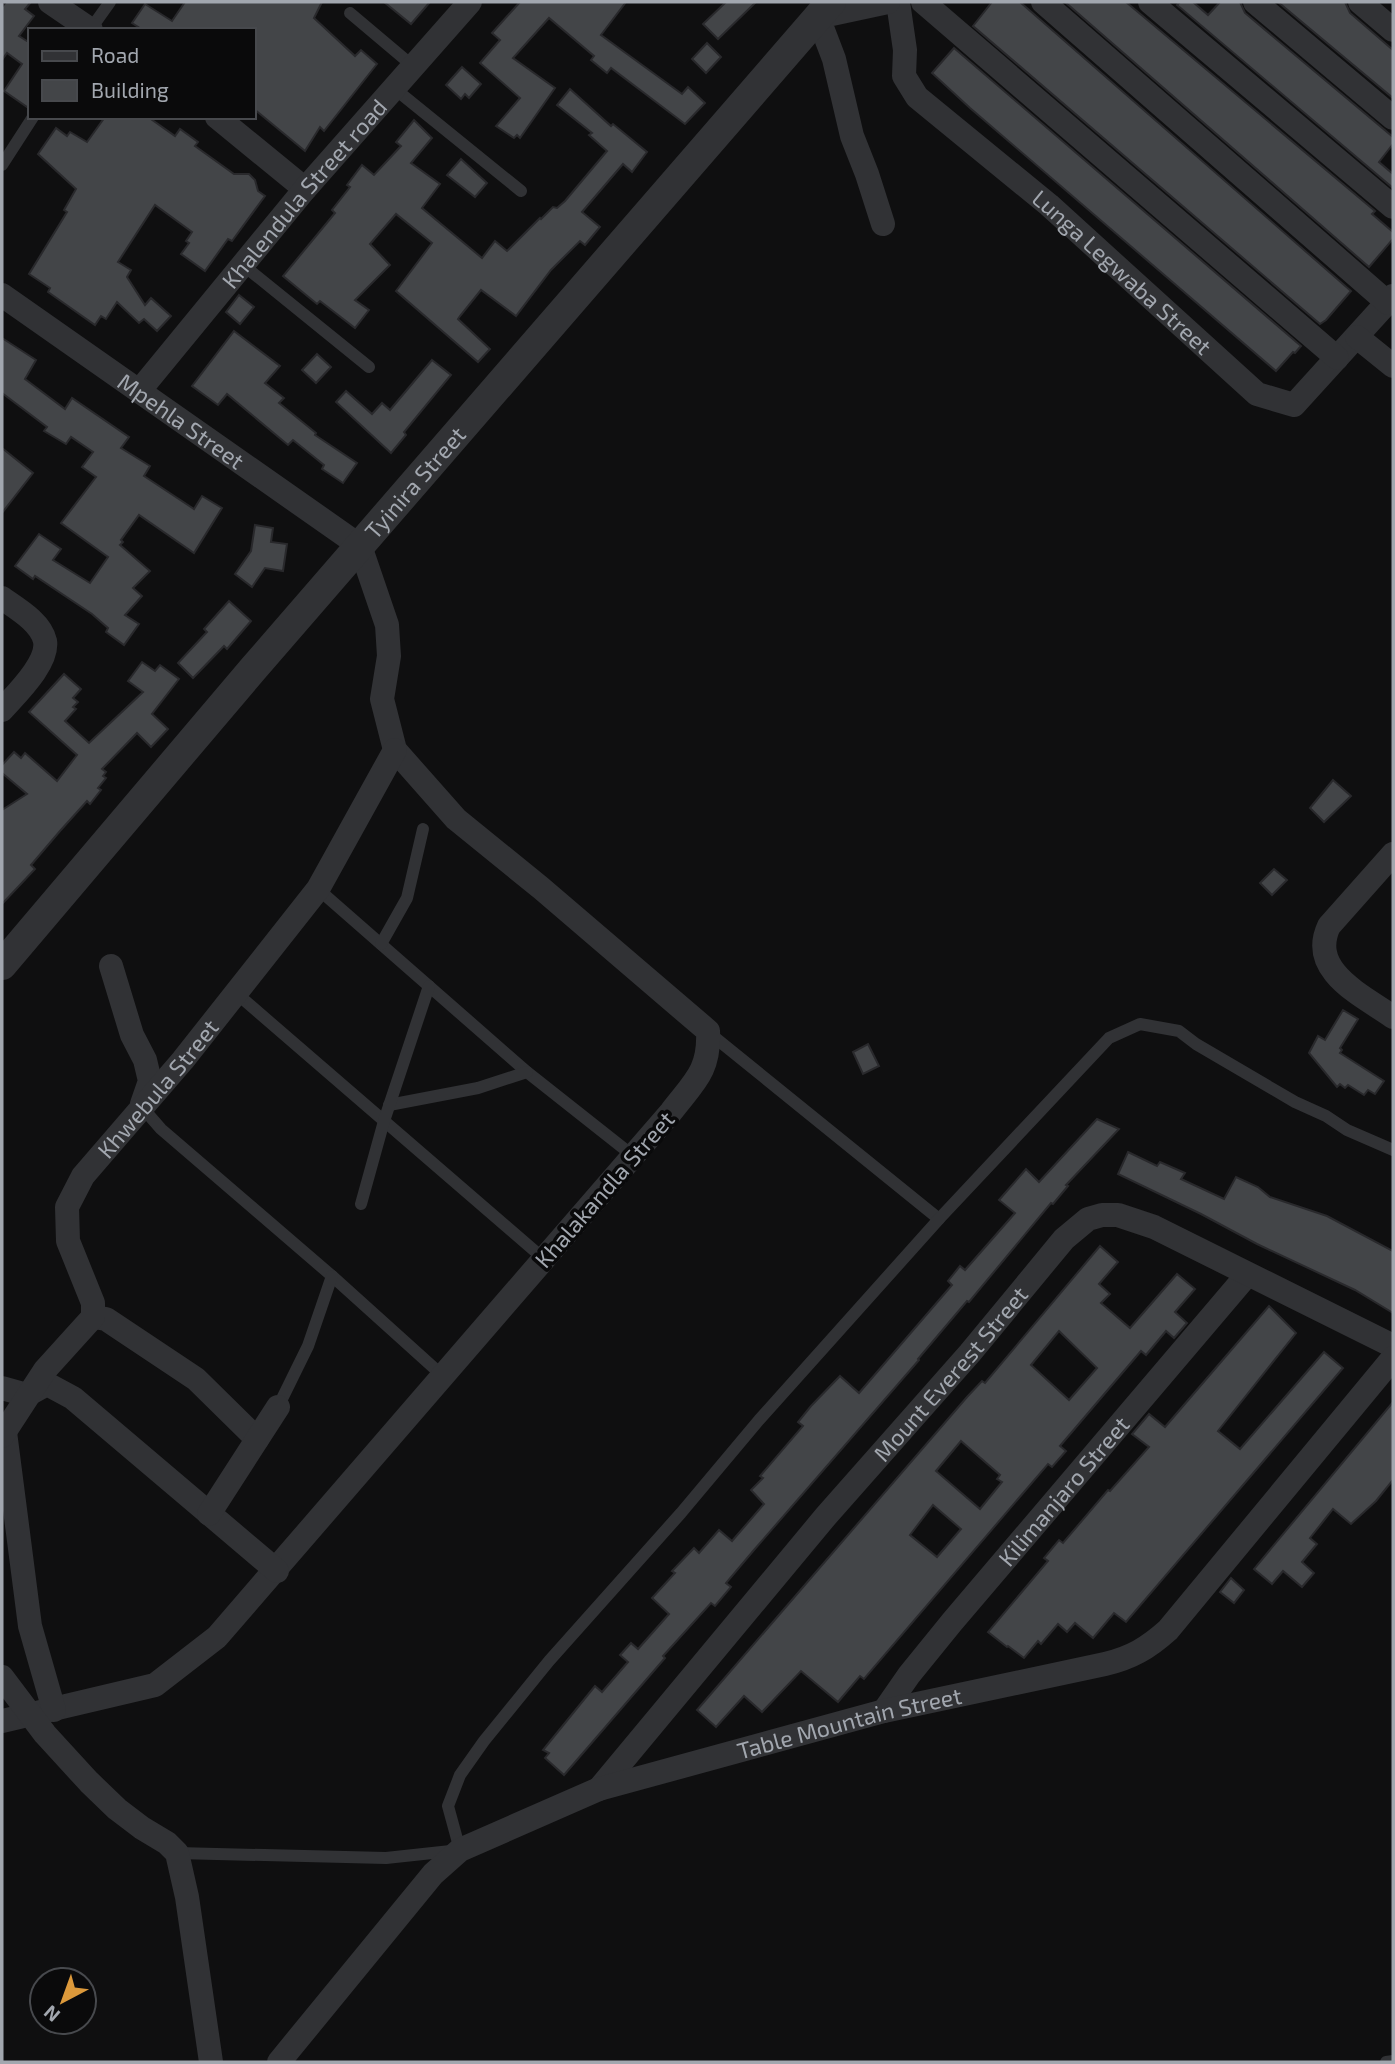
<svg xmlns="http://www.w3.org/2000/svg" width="1395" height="2064" font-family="'Exo 2',sans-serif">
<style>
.building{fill:#434548;stroke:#29292c;stroke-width:2;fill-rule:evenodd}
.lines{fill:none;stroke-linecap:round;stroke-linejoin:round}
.service{stroke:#313235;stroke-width:12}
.minor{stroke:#313235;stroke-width:24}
.tertiary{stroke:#313235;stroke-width:30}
.labels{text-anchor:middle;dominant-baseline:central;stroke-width:7;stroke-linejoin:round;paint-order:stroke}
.street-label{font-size:23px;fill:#a2a7af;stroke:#0a0a0b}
</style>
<rect width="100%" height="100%" fill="#0f0f10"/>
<g class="building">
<polygon points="6,2 31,2 25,9 34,16 19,36 30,43 30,109 4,91 22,64 7,53 2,60 2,7"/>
<polygon points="185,2 322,2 314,18 355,56 361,50 377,64 324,131 320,127 305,151 254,109 254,30 143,30 132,23 145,4 172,21"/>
<polygon points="384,2 430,2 411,24"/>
<polygon points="520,2 626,2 601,35 682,94 688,87 705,103 685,124 611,68 607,73 591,60 594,56 549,18 513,58 555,88 520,138 517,135 514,138 496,126 520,98 480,63 500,40 492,33"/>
<polygon points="726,2 756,2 718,39 703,24"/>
<polygon points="992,2 1020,2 1351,291 1326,320 1320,324 973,26"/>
<polygon points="1065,2 1126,2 1375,211 1372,214 1393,232 1393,239 1369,267"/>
<polygon points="1180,2 1193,2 1208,15 1220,2 1240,2 1245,13 1393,137 1393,144 1379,162 1393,174 1393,188 1177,5"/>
<polygon points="1278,2 1345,2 1350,13 1393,50 1393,98"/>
<polygon points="707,43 721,57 706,73 692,59"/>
<polygon points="954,48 1301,346 1295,353 1293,352 1276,371 970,108 932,73"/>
<polygon points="462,67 481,84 469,98 465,94 461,99 446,85"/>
<polygon points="570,89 611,126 613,124 647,152 632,172 623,164 582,212 600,227 585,245 580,241 551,270 516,316 481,290 460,316 458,319 490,349 478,362 396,291 432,243 396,214 370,244 390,265 355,300 369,310 355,328 320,301 317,304 283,276 335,213 332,210 350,187 347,185 362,165 374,175 401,146 396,142 414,120 432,138 411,163 440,184 422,208 482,258 495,241 507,251 540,218 541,219 553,207 557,208 565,201 607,151 589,135 592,133 557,105"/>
<polygon points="105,117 148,117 175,136 180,129 198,142 195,146 234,174 249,174 255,180 258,191 265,196 232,241 228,239 205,271 181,254 189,243 186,241 192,232 155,205 118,262 131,270 127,277 145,305 151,298 171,316 157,331 144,319 139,323 117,302 106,319 101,316 95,325 48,292 50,288 29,274 67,212 64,210 76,189 38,154 56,128 67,136 70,132 87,142"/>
<polygon points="461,159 487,183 475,197 447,175"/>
<polygon points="239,295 254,307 240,324 226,312"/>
<polygon points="234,331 280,366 265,383 284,398 279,403 316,433 315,435 357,463 343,483 322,469 324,465 293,440 288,445 227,394 218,405 192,386"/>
<polygon points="2,338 36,360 25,379 65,409 72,398 129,437 121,448 150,466 144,476 194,509 202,496 222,508 194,553 139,515 121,540 123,542 120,545 150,571 133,588 142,596 125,615 139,624 124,645 106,632 108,628 92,614 35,576 33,579 15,566 39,534 61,549 53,560 90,583 108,557 61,523 96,477 82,467 93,452 71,437 66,444 44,431 47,427 2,393"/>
<polygon points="317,354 331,367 316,383 302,370"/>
<polygon points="432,360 451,375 404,432 406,435 391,453 336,402 346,391 372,414 382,403 390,410"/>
<polygon points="2,448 33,473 2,513"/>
<polygon points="255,525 273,528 271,542 287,544 283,571 265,568 252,587 235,574 251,551"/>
<polygon points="229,601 251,621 227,649 224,646 193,678 178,663 207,632 204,629"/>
<polygon points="142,662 155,671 160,665 179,679 152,714 168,729 151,747 137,733 102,769 106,772 103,776 106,778 98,788 101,790 90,804 87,801 60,831 31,865 35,869 2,904 2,810 27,794 2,773 2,765 14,752 21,758 25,753 57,781 77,755 29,712 64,674 81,689 73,698 78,702 73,707 76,709 65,721 89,743 143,692 128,681"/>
<polygon points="1333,780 1351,796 1324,822 1310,808"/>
<polygon points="1274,869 1287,880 1272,895 1260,883"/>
<polygon points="1343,1010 1358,1019 1340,1048 1342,1050 1340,1053 1384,1081 1375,1094 1368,1090 1364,1095 1348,1085 1345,1088 1340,1084 1337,1087 1309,1053 1318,1036 1325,1040"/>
<polygon points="868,1044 879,1066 863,1074 853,1052"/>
<polygon points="1097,1119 1119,1129 1066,1185 1068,1186 1053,1204 1051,1203 969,1302 967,1301 918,1359 919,1360 754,1550 726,1583 731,1587 715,1606 711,1603 663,1656 665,1658 564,1775 545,1758 549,1753 543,1750 595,1686 602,1692 628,1662 620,1655 631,1643 638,1649 669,1614 652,1598 675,1573 672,1571 694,1548 699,1553 719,1530 732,1541 764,1504 751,1490 763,1478 760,1476 803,1426 798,1422 811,1406 840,1376 859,1393 952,1285 948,1281 960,1266 965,1270 1015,1213 999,1200 1026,1169 1039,1182"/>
<polygon points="1128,1152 1157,1166 1160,1162 1185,1173 1181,1179 1224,1199 1236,1177 1258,1187 1270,1197 1327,1216 1393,1251 1393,1313 1355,1290 1257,1244 1201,1214 1118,1174"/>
<path d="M1100,1246l18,16 -19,22 11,10 -9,9 29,25 47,-54 18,15 -20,23 12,11 -13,15 -8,-7 -20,24 -5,-4 -81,95 6,5 -14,16 -4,-3 -184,215 -4,-3 -22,26 -37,-31 -39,41 -18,-16 -28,31 -19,-17 270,-313 15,-16 3,2zM1059,1331l38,37 -28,32 -38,-35zM961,1441l39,34 -3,4 5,3 -22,27 -44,-38zM933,1505l28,24 -24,28 -27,-22z"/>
<polygon points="1269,1306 1296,1333 1218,1431 1240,1449 1324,1352 1343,1368 1126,1622 1114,1613 1093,1638 1075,1623 1067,1632 1058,1624 1041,1644 1038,1641 1024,1658 1008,1646 1007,1647 988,1632 1048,1561 1044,1558 1059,1540 1063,1543 1108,1490 1110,1491 1149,1447 1132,1434 1149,1414 1165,1427"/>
<polygon points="1393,1402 1393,1480 1376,1501 1351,1524 1333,1509 1310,1538 1317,1544 1302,1562 1314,1573 1302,1587 1283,1571 1272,1584 1254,1569"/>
<polygon points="1231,1578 1244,1590 1234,1603 1220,1592"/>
</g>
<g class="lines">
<g class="service">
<polyline points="350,13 414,67"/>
<polyline points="90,30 110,2"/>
<polyline points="395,89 521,191"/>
<polyline points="2,165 33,117"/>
<polyline points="243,265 369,367"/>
<polyline points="318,889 527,1072 632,1155"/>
<polyline points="381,944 407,898 423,829"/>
<polyline points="236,993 544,1259"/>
<polyline points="708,1032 939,1219"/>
<polyline points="389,1105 478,1088 527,1072"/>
<polyline points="141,1106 161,1129 332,1276 444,1377"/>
<polyline points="361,1204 384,1121 429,986"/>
<polyline points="278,1407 308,1346 332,1276"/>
<polyline points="177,1853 386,1858 460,1850 448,1806 460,1775 484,1741 549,1661 681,1513 759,1420 939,1219 1109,1038 1140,1024 1179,1031 1196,1044 1295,1102 1326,1116 1347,1130 1393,1150"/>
<polyline points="1386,2062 1393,2061"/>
</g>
<g class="minor">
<polyline points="50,2 91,30"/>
<path id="s1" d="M898,2l7,48 -1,26 13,21 132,108 208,189 37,11 99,-109"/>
<polyline points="923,2 1337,358"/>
<polyline points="1043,2 1388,303"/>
<polyline points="1150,2 1393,207"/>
<polyline points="1255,2 1393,118"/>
<polyline points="1360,2 1393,30"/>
<polyline points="217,117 305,189"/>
<polyline points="883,224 867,174 852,136 834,59 818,17 888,2"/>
<path id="s2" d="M2,295l358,251 27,79 2,31 -7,43 13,51 61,69 85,69 167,143c2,40 -14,51 -37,81l-454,525 -62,48 -153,36"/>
<polyline points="1357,337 1393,366"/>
<path id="s3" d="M140,390l165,-201 165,-187"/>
<path d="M2,598c14,10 39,24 43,43 4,22 -30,54 -43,69"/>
<path d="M1393,854l-64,72c-21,45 33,69 64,91"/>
<polyline points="111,966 132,1035 145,1060 150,1081 142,1104"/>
<polyline points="93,1317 106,1319 196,1379 257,1439"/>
<polyline points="2,1388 27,1395 47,1384 73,1398 277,1571"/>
<polyline points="5,1432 30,1626 54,1710"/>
<path id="s4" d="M2,1436l43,-66 48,-53v-14l-25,-62 -1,-34 16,-31 100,-116 135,-171 77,-139"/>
<polyline points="209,1514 278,1407"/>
<polyline points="2,1677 45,1734 89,1782 117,1809 142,1828 167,1843 177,1853 187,1897 211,2062"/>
<path id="s5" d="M884,1711l25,-36 43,-53 295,-347"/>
<path id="s6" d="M599,1789l227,-273 144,-163 94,-114 24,-20 14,-4h16l36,12 239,119"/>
<path id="s7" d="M279,2062l154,-188 27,-24 139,-61 285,-78 221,-47c26,-6 43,-16 63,-34l225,-272"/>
</g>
<path class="tertiary" id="s8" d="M2,965l251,-296 578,-667"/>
</g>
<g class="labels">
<g class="street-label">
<text stroke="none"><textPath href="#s3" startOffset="256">Khalendula Street road</textPath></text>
<text stroke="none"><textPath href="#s1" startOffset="369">Lunga Legwaba Street</textPath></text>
<text stroke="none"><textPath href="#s2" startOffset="219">Mpehla Street</textPath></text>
<text stroke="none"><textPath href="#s8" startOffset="635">Tyinira Street</textPath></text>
<text stroke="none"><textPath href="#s4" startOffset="415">Khwebula Street</textPath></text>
<text transform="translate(604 1189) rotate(-49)">Khalakandla Street</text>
<text stroke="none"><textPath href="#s6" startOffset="544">Mount Everest Street</textPath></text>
<text stroke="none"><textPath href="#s5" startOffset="284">Kilimanjaro Street</textPath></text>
<text stroke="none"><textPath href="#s7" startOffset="690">Table Mountain Street</textPath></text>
</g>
</g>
<rect width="1395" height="2064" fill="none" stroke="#a2a7af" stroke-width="7"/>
<rect x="28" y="28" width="228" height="91" fill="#0a0a0b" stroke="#47494d" stroke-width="2"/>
<rect x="42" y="51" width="35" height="10" fill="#313235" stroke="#47494d" stroke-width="2"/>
<text x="91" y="63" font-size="21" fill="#a2a7af">Road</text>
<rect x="42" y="80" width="35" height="21" fill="#434548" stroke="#47494d" stroke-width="2"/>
<text x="91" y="98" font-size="21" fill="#a2a7af">Building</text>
<g transform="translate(63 2001) rotate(221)"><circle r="33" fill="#0a0a0b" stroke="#47494d" stroke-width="2"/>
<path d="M0-5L12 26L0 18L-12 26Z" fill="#dc993b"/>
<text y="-10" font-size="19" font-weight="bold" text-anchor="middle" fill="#a2a7af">N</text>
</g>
</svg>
